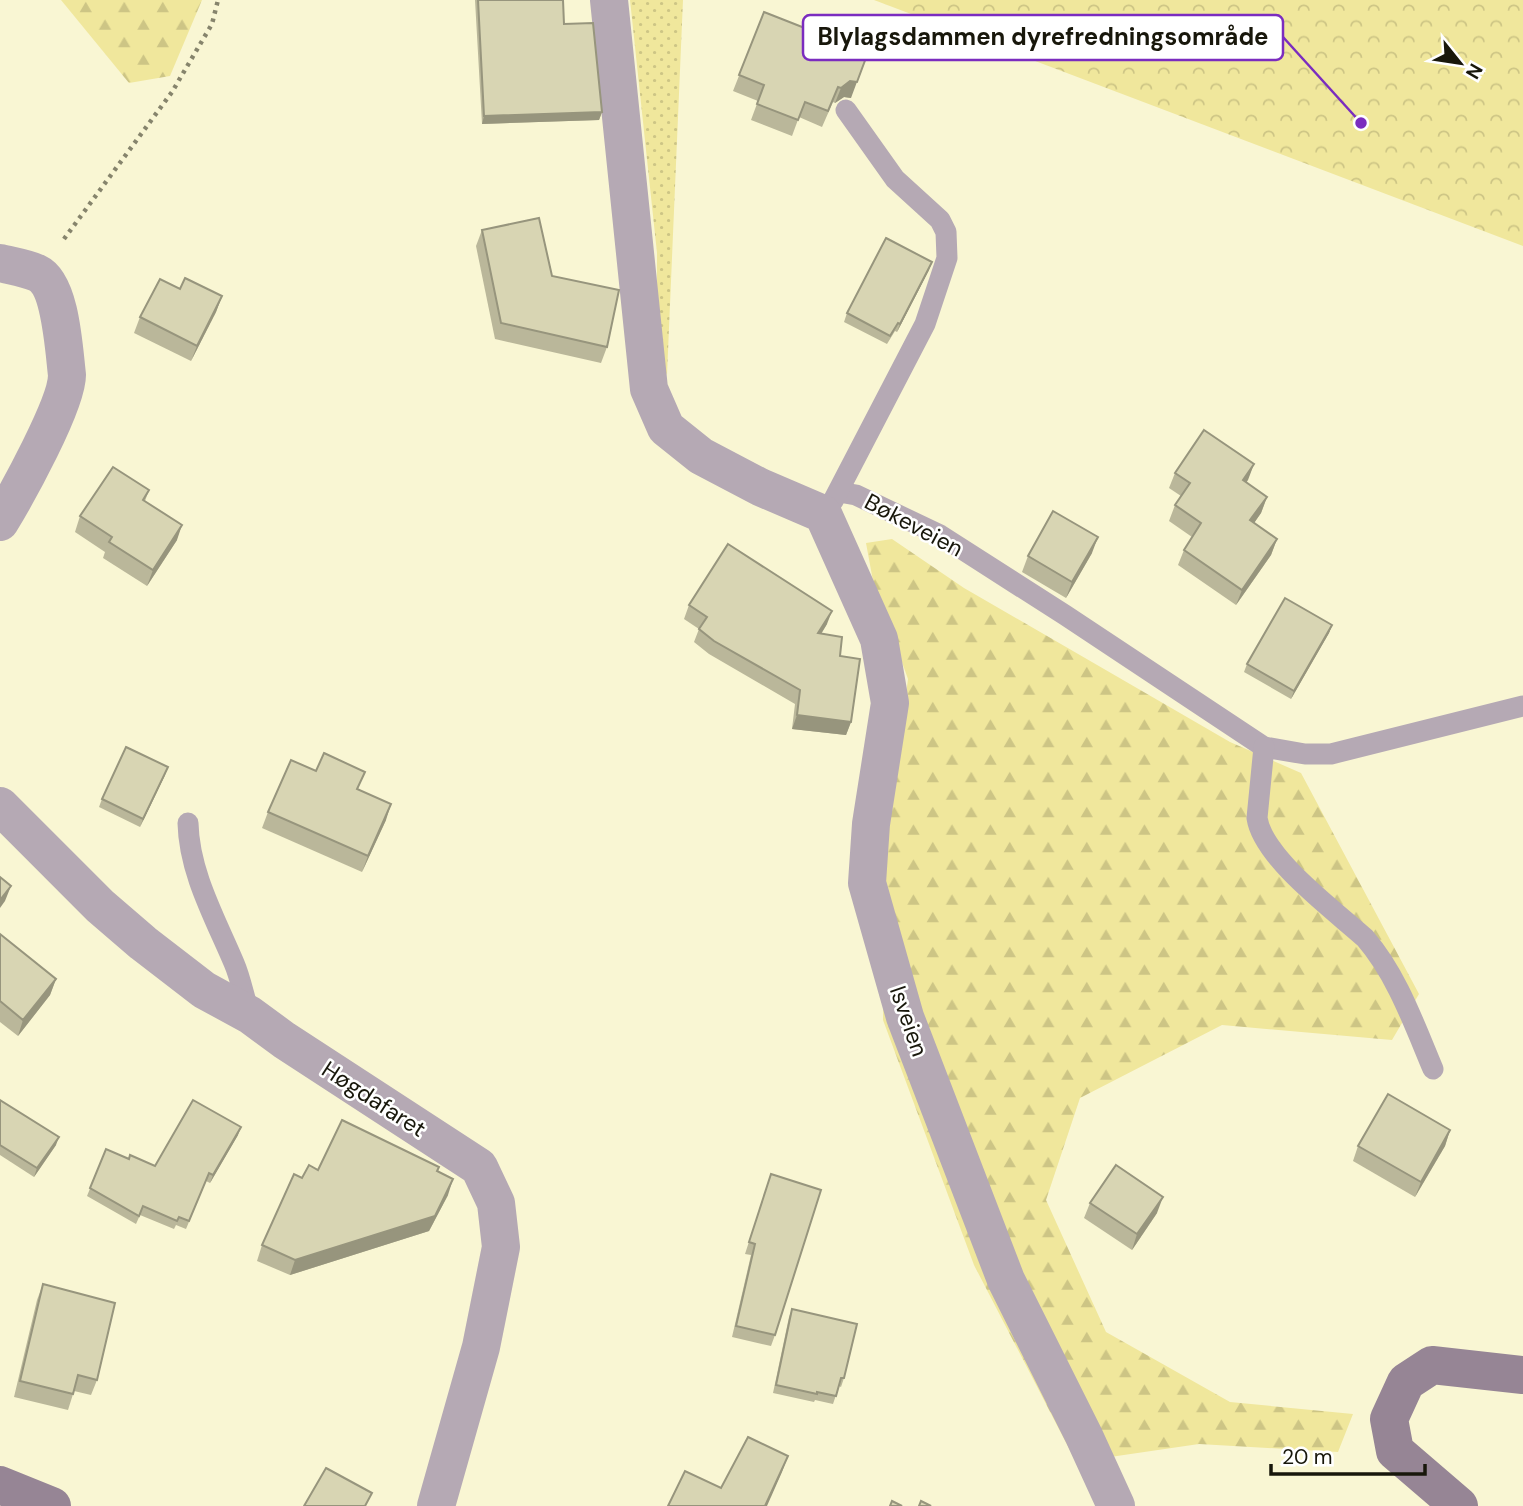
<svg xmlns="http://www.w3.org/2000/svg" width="1523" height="1506" font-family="'DM Sans',sans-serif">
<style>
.grass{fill:url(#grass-dots)}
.forest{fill:url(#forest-firs)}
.park{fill:url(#park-crowns)}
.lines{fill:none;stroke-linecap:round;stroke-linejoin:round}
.path{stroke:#86846c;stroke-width:4.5;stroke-dasharray:3.5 5;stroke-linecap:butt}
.lane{stroke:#b5a9b4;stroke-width:21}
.street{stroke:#b5a9b4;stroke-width:38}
.secondary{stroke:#968595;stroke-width:38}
.wall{fill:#bab79a}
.shaded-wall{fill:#97957d}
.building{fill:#d8d5b3;stroke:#97957d;stroke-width:2}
.labels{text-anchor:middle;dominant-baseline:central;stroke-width:5;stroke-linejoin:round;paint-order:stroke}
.street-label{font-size:23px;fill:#18170b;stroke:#fff}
.leader{fill:none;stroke:#7b2cbf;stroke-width:2.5}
.callout-dot{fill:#7b2cbf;stroke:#fff;stroke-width:2.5}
.callout{fill:#fff;stroke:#7b2cbf;stroke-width:2.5}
.callout-label{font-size:24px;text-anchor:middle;font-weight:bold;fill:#18170b}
</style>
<defs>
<pattern id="grass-dots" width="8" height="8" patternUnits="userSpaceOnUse" patternTransform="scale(1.75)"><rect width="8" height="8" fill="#f0e79c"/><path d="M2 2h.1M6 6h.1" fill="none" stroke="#cdc585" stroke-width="1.8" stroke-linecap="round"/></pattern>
<pattern id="forest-firs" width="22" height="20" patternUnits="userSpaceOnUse" patternTransform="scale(1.75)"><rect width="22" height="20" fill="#f0e79c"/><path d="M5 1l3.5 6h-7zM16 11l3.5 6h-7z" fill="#cdc585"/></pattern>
<pattern id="park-crowns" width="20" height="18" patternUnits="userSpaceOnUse" patternTransform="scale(1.75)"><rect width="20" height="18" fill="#f0e79c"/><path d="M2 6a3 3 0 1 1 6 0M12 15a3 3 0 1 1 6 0" fill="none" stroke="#cdc585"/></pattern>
</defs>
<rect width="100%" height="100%" fill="#f9f6d3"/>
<polygon class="grass" points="630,0 683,0 667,375 657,354 657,253"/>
<g class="forest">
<polygon points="61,0 202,0 170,76 129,83"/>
<polygon points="892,539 964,588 1230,742 1301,773 1419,994 1392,1040 1222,1025 1080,1098 1046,1200 1106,1332 1230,1402 1353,1414 1338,1452 1199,1444 1076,1462 974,1265 883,1020 886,849 908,679 873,581 866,543"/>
</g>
<polygon class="park" points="874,0 1523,0 1523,246"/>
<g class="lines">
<polyline class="path" points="64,239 172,92 212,24 218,0"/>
<g class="lane">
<polyline points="839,492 856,495 940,535 1065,615 1264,747 1305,754 1331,754 1523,706"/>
<polyline points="833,501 925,324 947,258 946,232 940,220 895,179 846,110"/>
<path d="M1264,747l-7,71c6,40 77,92 108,120 32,37 49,86 68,131"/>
<path d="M188,823c1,49 27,95 46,140 7,16 10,35 16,52"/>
</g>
<g class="street">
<polyline points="609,0 649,389 666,428 701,456 760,487 823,514 879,639 890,703 871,824 867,883 905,1017 1006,1280 1084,1436 1116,1506"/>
<path d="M0,263c12,3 26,5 37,10 24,11 27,78 30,102 0,29 -50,119 -67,147"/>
<polyline points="0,806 100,906 143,943 204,990 250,1015 284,1040 479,1167 496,1203 501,1247 481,1347 436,1506"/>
</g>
<g class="secondary">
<polyline points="0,1485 52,1506"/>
<polyline points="1459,1506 1395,1451 1389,1419 1406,1382 1432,1365 1523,1375"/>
</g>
</g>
<g class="wall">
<polygon points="475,0 563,0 564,24 602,112 599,120 482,124"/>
<polygon points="764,12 853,50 851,98 844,97 835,103 833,102 822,127 799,117 792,136 751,120 758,101 733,91"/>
<polygon points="482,230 552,276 607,347 601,363 495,339 476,246"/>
<polygon points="929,270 897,332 895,331 887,344 844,322 847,313"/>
<polygon points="222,296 216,312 191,361 134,333 140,317"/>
<polygon points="1254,464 1246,483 1267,497 1261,513 1254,523 1277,539 1271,555 1236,605 1178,565 1184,550 1192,537 1169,521 1175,505 1181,496 1169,488 1175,473"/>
<polygon points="149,490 145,501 177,540 147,586 103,558 105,552 75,532 80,516"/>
<polygon points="1092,553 1066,598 1022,572 1028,556"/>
<polygon points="689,605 827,624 821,634 840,656 851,722 846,735 792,729 795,704 709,654 694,642 699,629 684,619"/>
<polygon points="1332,625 1329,633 1291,699 1244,672 1247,664"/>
<polygon points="165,775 140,827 99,807 102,799"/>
<polygon points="358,789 386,820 362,872 262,828 268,812"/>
<polygon points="0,934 56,979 50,995 18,1036 0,1022"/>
<polygon points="0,1100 56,1145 34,1177 0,1155"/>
<polygon points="1450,1130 1445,1146 1415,1197 1353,1161 1358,1146"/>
<polygon points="238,1135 210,1183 206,1181 186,1229 176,1225 174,1229 140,1215 136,1224 87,1196 106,1149 129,1159 155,1166"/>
<polygon points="318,1170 437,1171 448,1195 429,1231 290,1275 257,1261 262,1245 302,1178"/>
<polygon points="767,1186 775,1335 771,1346 732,1337 751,1255 745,1254"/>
<polygon points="1090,1203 1157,1213 1132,1250 1084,1218"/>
<polygon points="43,1284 97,1380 91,1395 74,1391 68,1410 14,1397 37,1300"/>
<polygon points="792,1309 844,1378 841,1387 839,1386 833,1404 815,1400 814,1402 773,1393 789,1317"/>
</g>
<g class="shaded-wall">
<polygon points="867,55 851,98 844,97 835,103 841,88"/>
<polygon points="602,112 599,120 482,124 484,116"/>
<polygon points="932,262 929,270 897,332 900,324"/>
<polygon points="222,296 216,312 191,361 197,346"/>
<polygon points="1254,464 1248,480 1237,496 1243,480"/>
<polygon points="1267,497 1261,513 1245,536 1250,520"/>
<polygon points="182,525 177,540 147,586 153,570"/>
<polygon points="1098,537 1092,553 1066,598 1072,582"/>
<polygon points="1277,539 1271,555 1236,605 1242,590"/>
<polygon points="832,611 827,624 813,647 818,633"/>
<polygon points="1332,625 1329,633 1291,699 1294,691"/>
<polygon points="797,715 851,722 846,735 792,729"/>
<polygon points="168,767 165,775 140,827 143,819"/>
<polygon points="391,804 386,820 362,872 368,856"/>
<polygon points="11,886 5,901 0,908 0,900"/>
<polygon points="56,979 50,995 18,1036 23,1020"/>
<polygon points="241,1127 238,1135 210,1183 213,1175"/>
<polygon points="1450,1130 1445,1146 1415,1197 1421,1182"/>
<polygon points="59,1137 56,1145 34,1177 37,1168"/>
<polygon points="453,1179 448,1195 429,1231 290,1275 295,1260"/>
<polygon points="1163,1197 1157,1213 1132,1250 1137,1234"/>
<polygon points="788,1456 782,1472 767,1506 765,1506"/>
</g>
<g class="building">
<polygon points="478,0 563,0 564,24 593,23 602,112 484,116"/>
<polygon points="764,12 853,47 853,50 867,55 857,82 850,81 841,88 838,87 828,111 805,102 798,120 757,104 764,85 739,75"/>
<polygon points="539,218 552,276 619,290 607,347 501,323 482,230"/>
<polygon points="886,238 932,262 900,324 898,323 890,336 847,313"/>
<polygon points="185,278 222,296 197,346 140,317 160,279 180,289"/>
<polygon points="1204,430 1254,464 1243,480 1267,497 1250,520 1277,539 1242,590 1184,550 1201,523 1175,505 1190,483 1175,473"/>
<polygon points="113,467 149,490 143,500 182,525 153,570 109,542 112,537 80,516"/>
<polygon points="1053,511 1098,537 1072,582 1028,556"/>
<polygon points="728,544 832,611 818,633 842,637 840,656 860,659 851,722 797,715 800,690 714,641 699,629 707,617 689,605"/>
<polygon points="1285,598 1332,625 1294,691 1247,664"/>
<polygon points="126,747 168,767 143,819 102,799"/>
<polygon points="324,753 365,772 357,789 391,804 368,856 268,812 291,760 316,771"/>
<polygon points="0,877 11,886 0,900"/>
<polygon points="0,934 56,979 23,1020 0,1001"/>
<polygon points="1388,1094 1450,1130 1421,1182 1358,1146"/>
<polygon points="0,1100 59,1137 37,1168 0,1145"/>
<polygon points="193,1100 241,1127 213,1175 209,1173 189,1221 179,1217 177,1221 143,1206 139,1216 90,1188 106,1149 129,1159 130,1155 155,1166"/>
<polygon points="342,1120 439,1167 437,1171 453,1179 435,1216 295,1260 262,1245 294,1174 302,1178 309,1165 318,1170"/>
<polygon points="1116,1165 1163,1197 1137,1234 1090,1203"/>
<polygon points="771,1174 821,1190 775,1335 736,1326 755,1244 749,1242"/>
<polygon points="43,1284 115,1303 97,1380 78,1375 73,1394 20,1381"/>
<polygon points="792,1309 857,1324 844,1378 841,1378 836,1396 817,1392 817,1394 776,1385"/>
<polygon points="748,1437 788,1456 765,1506 668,1506 685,1471 721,1488"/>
<polygon points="326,1468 372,1493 365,1506 304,1506"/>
<polygon points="892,1501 902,1506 890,1506"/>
<polygon points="921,1501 931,1506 919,1506"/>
</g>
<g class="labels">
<g class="street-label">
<text transform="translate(914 525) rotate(28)">Bøkeveien</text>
<text transform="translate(909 1021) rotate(71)">Isveien</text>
<text transform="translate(374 1099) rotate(33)">Høgdafaret</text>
</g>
</g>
<path class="leader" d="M1361 123L1283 37"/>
<circle class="callout-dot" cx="1361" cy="123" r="7"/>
<rect class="callout" x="803" y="15" width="480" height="45" rx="7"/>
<g class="callout-label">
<text x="1043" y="45">Blylagsdammen dyrefredningsområde</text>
</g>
<g transform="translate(1460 63) rotate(120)" stroke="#ffffff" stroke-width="5" paint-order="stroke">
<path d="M0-5L12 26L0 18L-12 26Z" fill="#18170b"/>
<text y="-10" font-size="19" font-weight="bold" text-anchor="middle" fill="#18170b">N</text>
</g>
<path d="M1271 1464v10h154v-10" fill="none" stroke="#18170b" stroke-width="3.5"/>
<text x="1282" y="1464" font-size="21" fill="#18170b" stroke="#ffffff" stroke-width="5" paint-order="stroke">20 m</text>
</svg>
